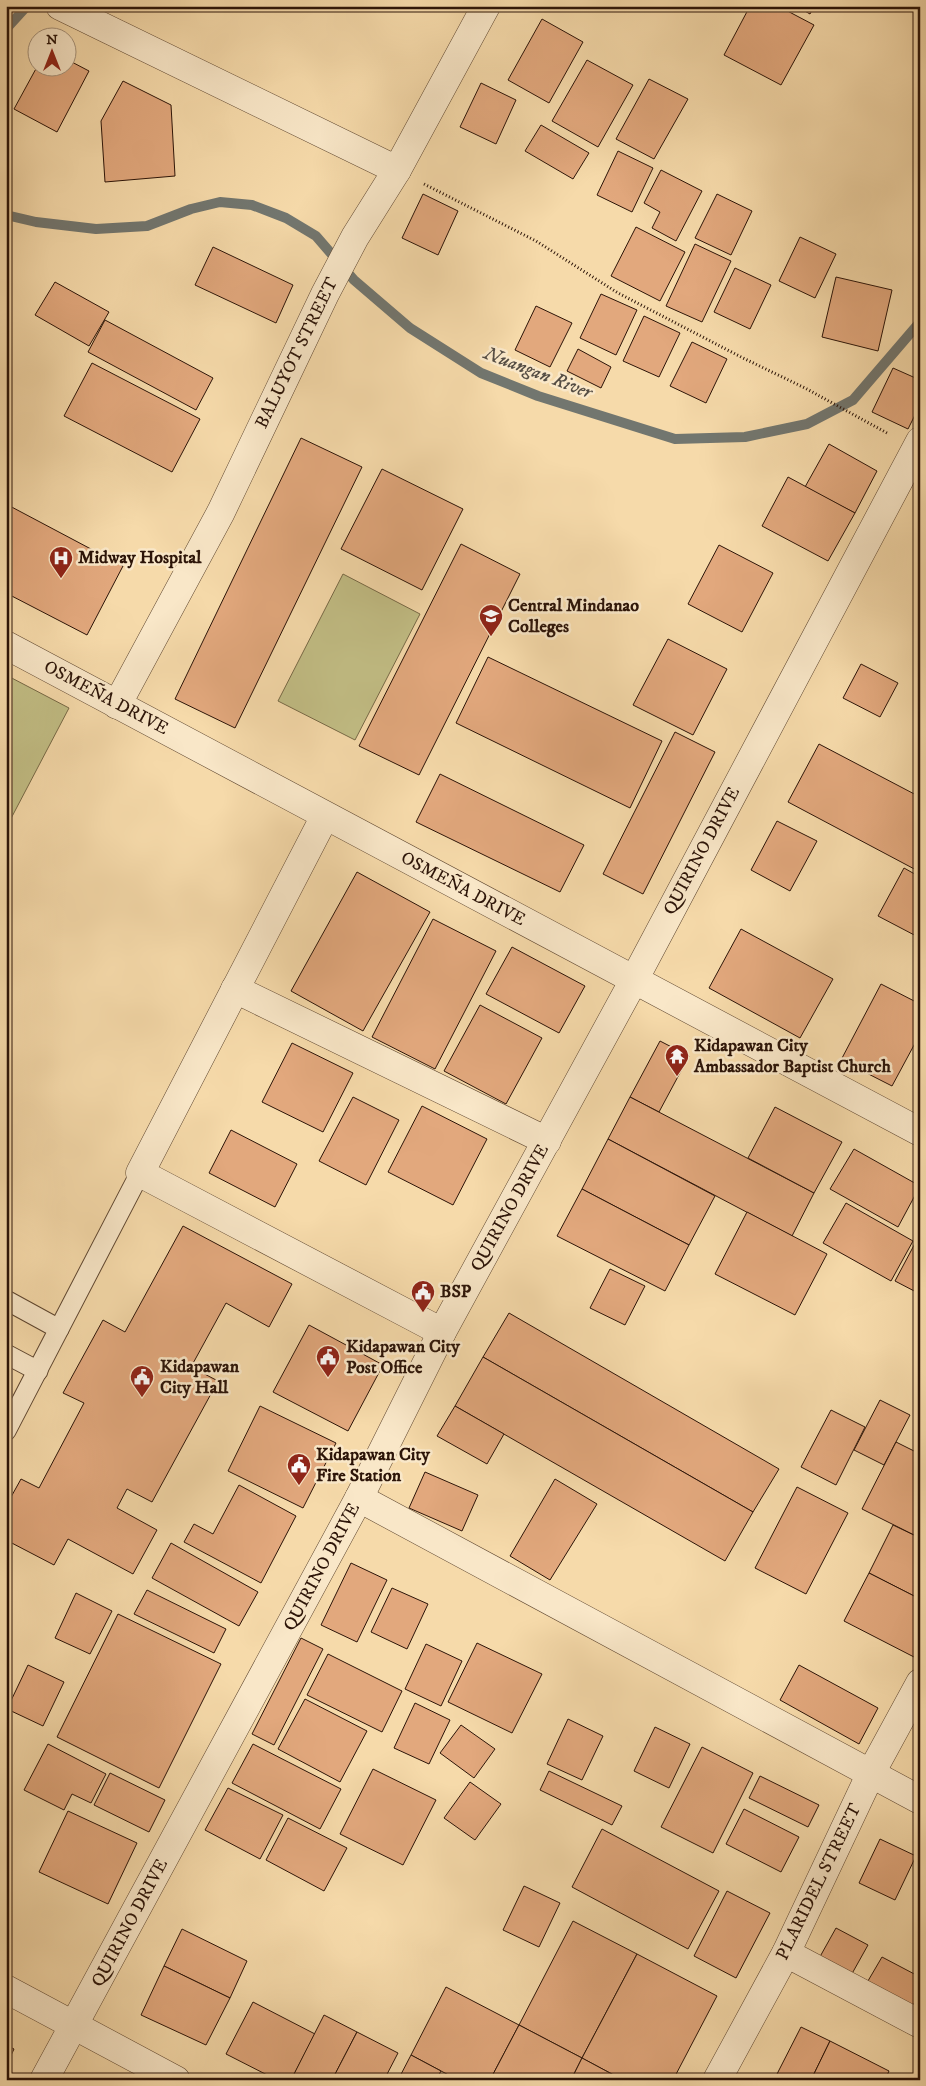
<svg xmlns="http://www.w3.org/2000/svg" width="926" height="2086" font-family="'IM FELL DW Pica',serif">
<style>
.green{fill:#c2be85;stroke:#776946}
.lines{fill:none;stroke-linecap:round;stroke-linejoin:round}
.stream{stroke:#72766f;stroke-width:10}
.building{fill:#e2a87d;stroke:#2c1408}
.service-casing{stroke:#5e4630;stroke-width:21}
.minor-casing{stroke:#5e4630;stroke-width:29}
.path{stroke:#2c1408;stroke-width:3;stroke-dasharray:1 2.5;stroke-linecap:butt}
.service{stroke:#f9e7c8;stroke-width:19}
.minor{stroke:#f9e7c8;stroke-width:28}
.labels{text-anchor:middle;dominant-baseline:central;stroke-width:5;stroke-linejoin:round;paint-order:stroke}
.street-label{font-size:18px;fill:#2c1408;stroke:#f9e7c8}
.poi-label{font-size:18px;font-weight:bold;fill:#2c1408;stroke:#f9e7c8;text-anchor:start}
.water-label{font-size:19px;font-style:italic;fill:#554d44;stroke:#f9e7c8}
</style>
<rect width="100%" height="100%" fill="#f6daaa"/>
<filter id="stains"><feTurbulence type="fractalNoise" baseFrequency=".004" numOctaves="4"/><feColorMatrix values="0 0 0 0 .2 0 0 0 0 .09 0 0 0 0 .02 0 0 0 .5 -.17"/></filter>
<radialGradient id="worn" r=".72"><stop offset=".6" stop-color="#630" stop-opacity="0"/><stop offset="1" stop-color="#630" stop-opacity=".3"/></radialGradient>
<g class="green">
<polygon points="343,574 420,614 355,740 278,701"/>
<polygon points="6,675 69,708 6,828"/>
</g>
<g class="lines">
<g class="stream">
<polyline points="6,29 27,6"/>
<polyline points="6,215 36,222 96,229 147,226 191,209 220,202 252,205 286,218 316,236 354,280 410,328 481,373 538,396 675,439 745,437 807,424 853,400 920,322"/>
</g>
</g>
<g class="building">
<polygon points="750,6 778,6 814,25 781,85 724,55"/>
<polygon points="796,6 814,6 810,14"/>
<polygon points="542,19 583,42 549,103 508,80"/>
<polygon points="68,60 89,71 57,132 14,109 38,65 38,68 68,68"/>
<polygon points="587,60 633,85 598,147 552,121"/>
<polygon points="649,79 688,99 654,159 616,139"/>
<polygon points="123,81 171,105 175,176 105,182 101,121"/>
<polygon points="481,83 516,100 496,144 460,127"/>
<polygon points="541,125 589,153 573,179 525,151"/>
<polygon points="618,151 653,168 632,212 597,195"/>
<polygon points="661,170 702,191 676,241 652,228 660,212 644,203"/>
<polygon points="423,194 458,211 438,255 402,238"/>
<polygon points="717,194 752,211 731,255 695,238"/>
<polygon points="636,227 685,252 660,301 611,276"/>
<polygon points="800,237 836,254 815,298 779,281"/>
<polygon points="695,244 731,261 702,322 666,306"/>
<polygon points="213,247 293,285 276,323 195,285"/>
<polygon points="735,268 771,285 750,329 714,312"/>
<polygon points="836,277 892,290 878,351 822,337"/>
<polygon points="55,282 109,312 89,346 35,315"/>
<polygon points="601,294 637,310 616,355 580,338"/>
<polygon points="536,306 572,323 550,367 515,350"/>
<polygon points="644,316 680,333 659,377 623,361"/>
<polygon points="105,320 213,378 196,410 88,352"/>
<polygon points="692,342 727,359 706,403 670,386"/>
<polygon points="578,349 611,367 601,388 567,371"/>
<polygon points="92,363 200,419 172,472 64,416"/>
<polygon points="893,368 920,380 920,405 908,429 872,412"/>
<polygon points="301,438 362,467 235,728 175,699"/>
<polygon points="829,444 877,471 855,513 805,487"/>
<polygon points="382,469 463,509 422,590 341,549"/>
<polygon points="788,477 855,513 828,561 762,526"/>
<polygon points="6,504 123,566 87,635 6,593"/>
<polygon points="461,544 520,574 419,775 359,746"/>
<polygon points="719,545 773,573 742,632 688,604"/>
<polygon points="668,639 727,669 693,735 633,705"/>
<polygon points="488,657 662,741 630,808 456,723"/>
<polygon points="861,664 898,683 880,717 843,698"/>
<polygon points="675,732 715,752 643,894 603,874"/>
<polygon points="819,744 920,797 920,872 788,802"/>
<polygon points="440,774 584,845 560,892 416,822"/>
<polygon points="777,821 817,841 790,891 751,870"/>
<polygon points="904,868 920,877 920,938 878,916"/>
<polygon points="357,872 430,912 363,1031 291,991"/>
<polygon points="433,919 496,951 435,1069 372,1037"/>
<polygon points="741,929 833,979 800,1038 709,988"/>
<polygon points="512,947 585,986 559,1033 486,994"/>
<polygon points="881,984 920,1004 920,1034 892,1086 841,1060"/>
<polygon points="480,1005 542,1038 506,1104 444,1071"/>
<polygon points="660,1041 689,1056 659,1112 630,1097"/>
<polygon points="292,1043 353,1073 323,1132 262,1102"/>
<polygon points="353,1097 399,1120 366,1185 319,1161"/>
<polygon points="630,1097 814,1193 792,1236 608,1139"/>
<polygon points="422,1106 487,1139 453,1205 388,1172"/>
<polygon points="775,1107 842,1142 814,1193 748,1158"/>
<polygon points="231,1130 297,1164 275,1207 209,1173"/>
<polygon points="608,1139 715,1196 689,1245 582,1189"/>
<polygon points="854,1149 920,1186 898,1227 830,1189"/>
<polygon points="582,1189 689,1245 665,1291 557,1236"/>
<polygon points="846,1203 913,1241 891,1281 823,1243"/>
<polygon points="747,1212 827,1254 795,1315 715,1274"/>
<polygon points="183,1226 292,1284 269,1327 226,1303 191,1367 218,1381 152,1502 127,1489 117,1508 157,1530 133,1574 68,1539 54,1565 6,1540 6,1506 21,1479 39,1488 84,1403 63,1393 103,1320 125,1332"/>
<polygon points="920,1234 920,1294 895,1281"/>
<polygon points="610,1269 645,1286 625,1325 590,1308"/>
<polygon points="509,1313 779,1469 753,1512 483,1357"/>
<polygon points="309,1325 383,1365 348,1431 273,1392"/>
<polygon points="483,1357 753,1512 725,1561 455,1406"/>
<polygon points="880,1400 910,1415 884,1465 854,1450"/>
<polygon points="260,1406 336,1443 303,1508 228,1471"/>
<polygon points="455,1406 504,1434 487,1464 437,1436"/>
<polygon points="831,1410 865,1427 836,1485 801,1467"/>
<polygon points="896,1442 920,1454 920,1538 862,1509"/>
<polygon points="425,1472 478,1495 462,1531 409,1508"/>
<polygon points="555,1479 597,1504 550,1580 510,1556"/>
<polygon points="239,1485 296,1516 261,1583 184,1542 194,1524 213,1534"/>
<polygon points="797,1487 848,1513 806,1594 755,1568"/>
<polygon points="893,1525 920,1538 920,1599 869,1573"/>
<polygon points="171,1543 258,1592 239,1626 152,1578"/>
<polygon points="351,1563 387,1580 357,1642 321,1625"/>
<polygon points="869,1573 920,1599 920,1646 914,1657 844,1621"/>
<polygon points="392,1588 428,1604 407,1649 371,1632"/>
<polygon points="147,1590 226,1629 214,1653 134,1614"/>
<polygon points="76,1593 112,1611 90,1654 55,1638"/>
<polygon points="118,1614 221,1664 159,1788 57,1737"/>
<polygon points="301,1638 323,1649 274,1745 252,1734"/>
<polygon points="477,1643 542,1674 512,1733 448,1702"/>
<polygon points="426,1644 462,1661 441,1706 405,1689"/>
<polygon points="328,1654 402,1691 382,1732 307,1695"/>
<polygon points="28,1665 64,1682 43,1726 7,1709"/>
<polygon points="799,1665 878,1708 859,1744 780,1700"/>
<polygon points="305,1699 367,1731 340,1782 278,1749"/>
<polygon points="415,1703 450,1720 429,1764 394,1748"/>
<polygon points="568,1719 603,1736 582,1780 547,1764"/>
<polygon points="461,1725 495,1749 474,1778 440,1753"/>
<polygon points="655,1727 690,1744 669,1788 634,1771"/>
<polygon points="48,1744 106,1774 91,1803 72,1794 64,1810 24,1790"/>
<polygon points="253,1744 341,1789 320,1829 232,1783"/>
<polygon points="702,1747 753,1773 713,1853 661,1827"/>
<polygon points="373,1769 436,1800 403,1865 340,1834"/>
<polygon points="549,1771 622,1806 612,1825 540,1790"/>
<polygon points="110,1773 165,1800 149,1832 94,1805"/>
<polygon points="760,1776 819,1805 808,1827 749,1798"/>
<polygon points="470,1782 501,1804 475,1840 444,1818"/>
<polygon points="228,1788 283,1815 260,1859 205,1830"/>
<polygon points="744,1809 799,1837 781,1872 726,1844"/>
<polygon points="68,1811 137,1843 108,1904 39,1872"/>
<polygon points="288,1818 347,1848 324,1891 266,1860"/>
<polygon points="602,1829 719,1891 688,1949 572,1887"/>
<polygon points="880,1839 916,1856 895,1900 859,1883"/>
<polygon points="524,1886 560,1903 539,1947 503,1930"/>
<polygon points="727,1891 770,1913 736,1978 694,1956"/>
<polygon points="573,1921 637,1954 582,2058 519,2025"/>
<polygon points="836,1928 868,1945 849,1979 817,1962"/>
<polygon points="182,1929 247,1961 230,1998 164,1966"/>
<polygon points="637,1954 717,1996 673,2080 623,2080 582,2058"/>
<polygon points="882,1957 920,1977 920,1993 910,2011 865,1986"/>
<polygon points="164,1966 230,1998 206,2045 141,2015"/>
<polygon points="446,1987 519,2025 490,2080 458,2080 411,2055"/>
<polygon points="920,1993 920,2016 910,2011"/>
<polygon points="253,2002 315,2034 291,2080 277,2080 226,2054"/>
<polygon points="324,2015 357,2032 332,2080 291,2080"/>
<polygon points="519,2025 582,2058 571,2080 490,2080"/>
<polygon points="801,2027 830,2041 811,2080 789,2080 777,2074"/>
<polygon points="357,2032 398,2053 384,2080 332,2080"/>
<polygon points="830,2041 889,2071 885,2080 811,2080"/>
<polygon points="6,2045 14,2049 6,2066"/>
<polygon points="411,2055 441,2071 436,2080 398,2080"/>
<polygon points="582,2058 623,2080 571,2080"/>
</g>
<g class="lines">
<g class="service-casing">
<g id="service">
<polyline points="6,1300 59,1329"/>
<polyline points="6,1354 38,1371"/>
<polyline points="6,1431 140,1173"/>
</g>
</g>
<g class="minor-casing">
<g id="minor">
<polyline points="60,6 397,170"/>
<polyline points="6,645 920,1132"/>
<polyline points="117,705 221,512 325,294 355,237 397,170 486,6"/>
<polyline points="325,816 140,1173 442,1332"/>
<polyline points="235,989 547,1141"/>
<polyline points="359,1498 920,1800"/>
<polyline points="786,1953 920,2024"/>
<polyline points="6,1989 176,2080"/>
<polyline points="44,2080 359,1498 442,1332 634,980 920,441"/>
<polyline points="717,2080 786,1953 871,1773 920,1683"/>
</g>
</g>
<polyline class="path" points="424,184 536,241 618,293 743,358 805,388 887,433"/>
<use href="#service" class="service"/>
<use href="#minor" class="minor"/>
</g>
<defs>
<g id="hospital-pin" transform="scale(1.25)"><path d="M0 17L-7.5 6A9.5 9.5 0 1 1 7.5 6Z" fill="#8f2418" stroke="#f9e7c8"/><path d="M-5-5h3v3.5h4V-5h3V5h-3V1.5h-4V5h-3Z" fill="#fff"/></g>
<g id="university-pin" transform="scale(1.25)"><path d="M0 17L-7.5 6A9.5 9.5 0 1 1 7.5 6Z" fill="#8f2418" stroke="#f9e7c8"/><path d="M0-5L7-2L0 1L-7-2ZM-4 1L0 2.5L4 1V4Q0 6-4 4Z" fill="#fff"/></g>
<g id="temple-pin" transform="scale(1.25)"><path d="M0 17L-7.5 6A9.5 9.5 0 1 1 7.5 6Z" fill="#8f2418" stroke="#f9e7c8"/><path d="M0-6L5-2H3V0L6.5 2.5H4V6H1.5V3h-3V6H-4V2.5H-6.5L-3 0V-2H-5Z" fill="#fff"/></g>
<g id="civic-pin" transform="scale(1.25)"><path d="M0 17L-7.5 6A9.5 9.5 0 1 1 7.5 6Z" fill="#8f2418" stroke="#f9e7c8"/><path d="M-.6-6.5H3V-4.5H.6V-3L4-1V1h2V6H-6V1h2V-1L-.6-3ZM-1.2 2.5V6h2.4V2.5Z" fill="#fff"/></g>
</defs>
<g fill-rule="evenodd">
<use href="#hospital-pin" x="61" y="558"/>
<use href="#university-pin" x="491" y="616"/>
<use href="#temple-pin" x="677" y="1056"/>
<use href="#civic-pin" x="423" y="1292"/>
<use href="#civic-pin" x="328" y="1357"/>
<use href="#civic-pin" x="142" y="1377"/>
<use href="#civic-pin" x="299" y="1465"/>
</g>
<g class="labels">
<g class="street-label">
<text transform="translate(297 353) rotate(-64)">BALUYOT STREET</text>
<text transform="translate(106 698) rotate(28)">OSMEÑA DRIVE</text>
<text transform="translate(702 851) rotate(-62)">QUIRINO DRIVE</text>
<text transform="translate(463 889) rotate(28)">OSMEÑA DRIVE</text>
<text transform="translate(510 1208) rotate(-61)">QUIRINO DRIVE</text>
<text transform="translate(322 1567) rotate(-62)">QUIRINO DRIVE</text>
<text transform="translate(819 1882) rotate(-64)">PLARIDEL STREET</text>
<text transform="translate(130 1923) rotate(-62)">QUIRINO DRIVE</text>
</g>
<g class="poi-label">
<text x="78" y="558">Midway Hospital</text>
<text x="508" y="606">Central Mindanao<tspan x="508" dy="21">Colleges</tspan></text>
<text x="694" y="1046">Kidapawan City<tspan x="694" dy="21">Ambassador Baptist Church</tspan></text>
<text x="440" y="1292">BSP</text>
<text x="346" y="1347">Kidapawan City<tspan x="346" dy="21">Post Office</tspan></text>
<text x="160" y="1367">Kidapawan<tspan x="160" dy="21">City Hall</tspan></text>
<text x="316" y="1455">Kidapawan City<tspan x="316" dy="21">Fire Station</tspan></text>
</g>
<g class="water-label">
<text transform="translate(538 373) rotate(21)">Nuangan River</text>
</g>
</g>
<rect width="926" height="2086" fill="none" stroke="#f6daaa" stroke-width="25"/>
<rect x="8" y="8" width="911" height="2071" fill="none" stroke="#2c1408" stroke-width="2.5"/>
<rect x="12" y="12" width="901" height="2061" fill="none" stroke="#2c1408"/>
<g transform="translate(52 52)"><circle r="24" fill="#f9e7c8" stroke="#a7937b"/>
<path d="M0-4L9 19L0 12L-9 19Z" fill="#8f2418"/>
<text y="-8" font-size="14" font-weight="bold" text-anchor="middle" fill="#2c1408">N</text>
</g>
<rect width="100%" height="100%" filter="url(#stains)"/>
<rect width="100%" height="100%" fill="url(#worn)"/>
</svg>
